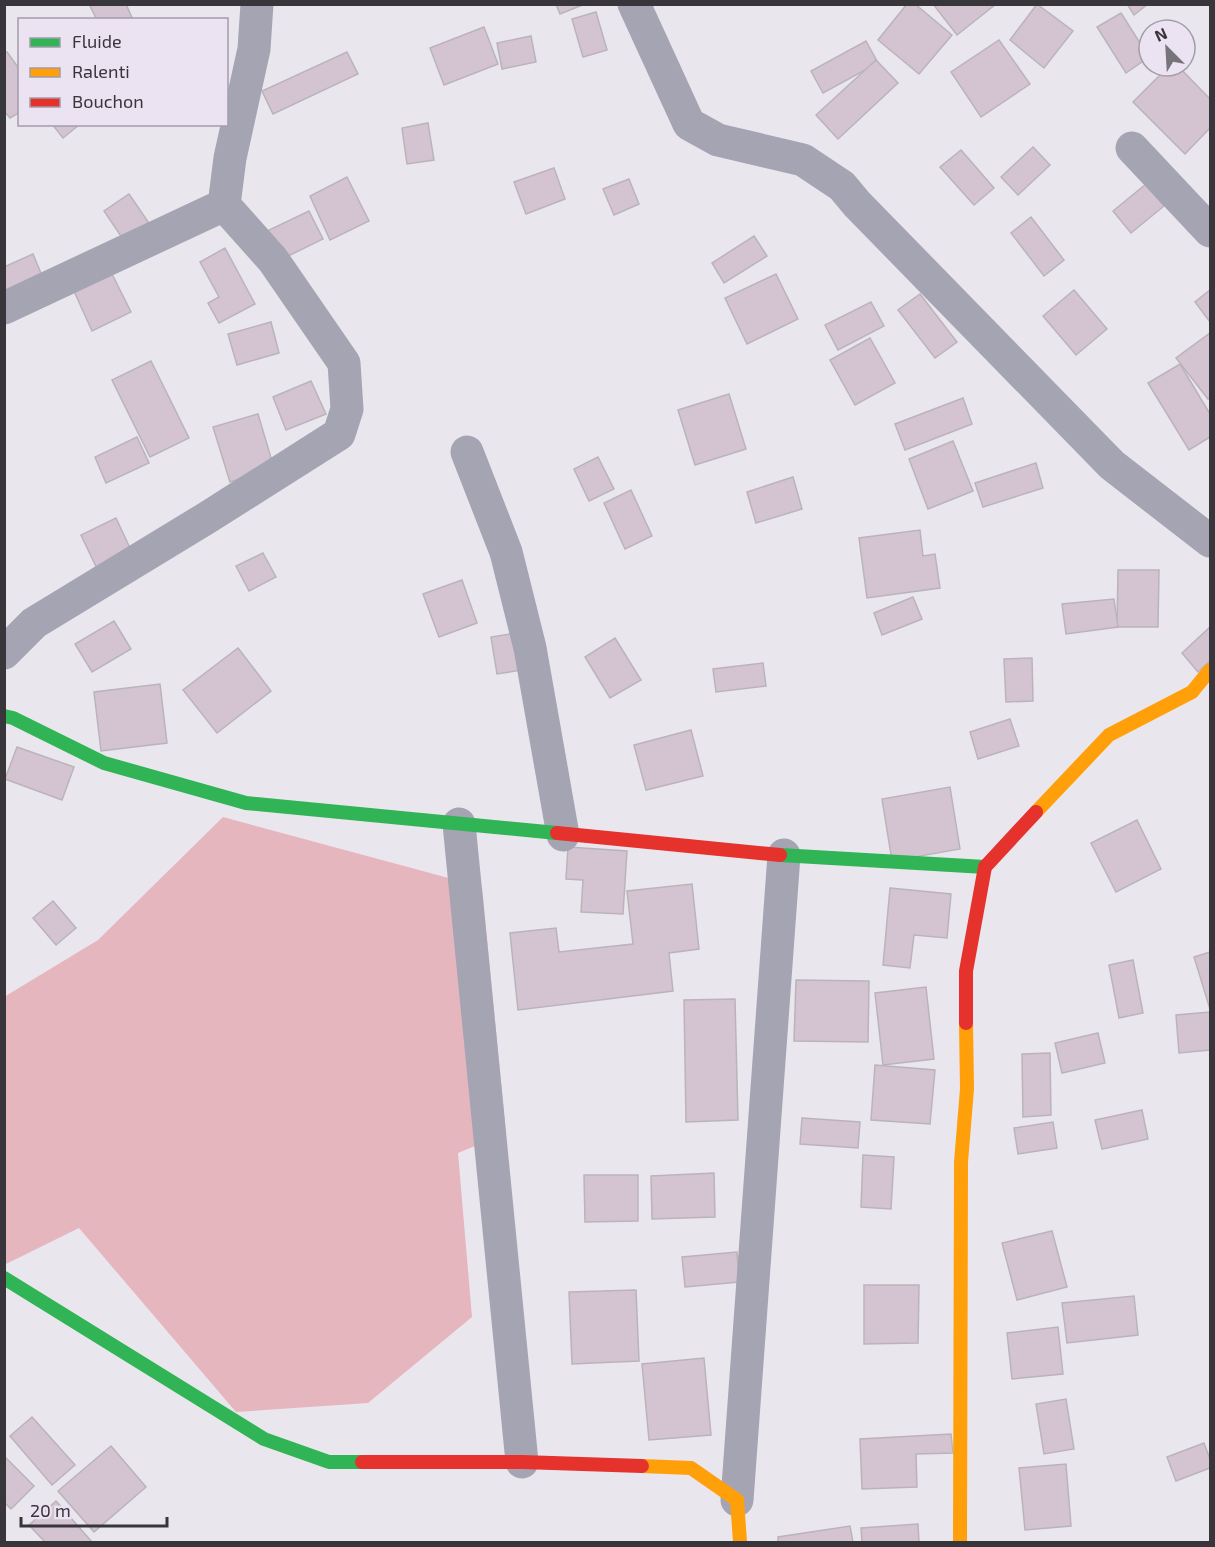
<svg xmlns="http://www.w3.org/2000/svg" width="1215" height="1547" font-family="'Exo 2',sans-serif">
<style>
.forest{fill:#e6b6bf}
.building{fill:#d4c4d1;stroke:#bab4ba;stroke-width:1.5}
.lines{fill:none;stroke-linecap:round;stroke-linejoin:round}
.street{stroke:#a4a4b3;stroke-width:33}
.fast{stroke:#30b455;stroke-width:14}
.slow{stroke:#ff9f0a;stroke-width:14}
.jam{stroke:#e5322d;stroke-width:14}
</style>
<rect width="100%" height="100%" fill="#eae6ee"/>
<polygon class="forest" points="223,817 482,887 506,1133 458,1153 472,1317 368,1403 236,1412 79,1228 6,1264 4,1261 4,997 98,940"/>
<g class="building">
<polygon points="89,4 126,4 133,20 97,20"/>
<polygon points="556,4 585,4 560,14"/>
<polygon points="907,4 915,4 952,35 919,74 878,40"/>
<polygon points="933,4 996,4 957,35"/>
<polygon points="1037,4 1073,31 1044,68 1010,40"/>
<polygon points="1127,4 1148,4 1134,15"/>
<polygon points="596,12 607,50 583,57 572,19"/>
<polygon points="1121,13 1149,57 1126,73 1097,27"/>
<polygon points="484,27 498,64 444,85 430,48"/>
<polygon points="531,36 536,62 502,69 497,43"/>
<polygon points="999,40 1030,84 981,117 951,72"/>
<polygon points="866,41 878,63 823,93 811,71"/>
<polygon points="7,52 20,70 20,112 10,118 4,111 4,53"/>
<polygon points="347,52 358,74 273,114 262,91"/>
<polygon points="876,60 898,83 838,139 816,115"/>
<polygon points="1169,66 1178,66 1210,99 1210,128 1185,154 1133,102"/>
<polygon points="428,123 434,160 407,164 402,128"/>
<polygon points="52,124 80,124 63,138"/>
<polygon points="1033,147 1050,165 1018,195 1001,177"/>
<polygon points="961,150 994,188 974,205 940,167"/>
<polygon points="554,168 565,199 526,214 514,182"/>
<polygon points="347,177 369,221 330,240 310,196"/>
<polygon points="629,179 639,204 614,215 603,189"/>
<polygon points="1146,184 1164,206 1131,233 1113,211"/>
<polygon points="129,194 153,229 127,245 104,211"/>
<polygon points="309,211 323,239 282,259 267,231"/>
<polygon points="1031,217 1064,260 1044,276 1011,233"/>
<polygon points="754,236 767,256 724,283 712,263"/>
<polygon points="225,248 255,304 219,323 208,303 219,297 200,262"/>
<polygon points="33,254 43,278 4,294 4,267"/>
<polygon points="111,272 131,312 92,331 74,291"/>
<polygon points="776,274 798,319 747,344 725,298"/>
<polygon points="1074,290 1107,329 1076,355 1043,316"/>
<polygon points="1210,290 1210,322 1195,302"/>
<polygon points="920,294 957,342 935,358 898,310"/>
<polygon points="871,302 884,326 838,350 825,325"/>
<polygon points="271,322 279,353 237,365 228,334"/>
<polygon points="1210,333 1210,397 1208,399 1176,358"/>
<polygon points="870,338 895,383 855,405 830,360"/>
<polygon points="151,361 189,438 150,457 112,380"/>
<polygon points="1180,364 1210,414 1210,437 1189,450 1148,383"/>
<polygon points="311,381 326,414 286,430 273,397"/>
<polygon points="729,394 746,449 695,465 678,410"/>
<polygon points="963,398 972,424 905,450 895,424"/>
<polygon points="258,414 274,468 230,482 213,427"/>
<polygon points="137,437 149,463 106,483 95,457"/>
<polygon points="953,441 973,491 928,509 909,459"/>
<polygon points="598,457 614,489 589,501 574,469"/>
<polygon points="1036,463 1043,488 983,507 975,483"/>
<polygon points="793,477 802,509 756,523 747,492"/>
<polygon points="631,490 652,536 625,549 604,503"/>
<polygon points="116,518 136,561 101,577 81,535"/>
<polygon points="920,530 923,556 935,554 940,588 867,598 859,538"/>
<polygon points="263,553 276,577 249,591 236,566"/>
<polygon points="1118,570 1159,570 1158,627 1117,627"/>
<polygon points="462,580 477,623 439,637 423,594"/>
<polygon points="913,597 922,619 882,635 874,613"/>
<polygon points="1114,599 1118,627 1066,634 1062,604"/>
<polygon points="114,621 131,649 92,672 75,644"/>
<polygon points="1210,627 1210,661 1198,672 1182,653"/>
<polygon points="516,633 522,670 497,674 491,637"/>
<polygon points="615,638 641,680 610,698 585,657"/>
<polygon points="238,648 271,691 217,733 183,690"/>
<polygon points="1032,658 1033,701 1006,702 1004,659"/>
<polygon points="763,663 766,686 716,692 713,669"/>
<polygon points="160,684 167,743 101,751 94,692"/>
<polygon points="1010,719 1019,746 978,759 970,732"/>
<polygon points="691,730 703,776 646,790 634,745"/>
<polygon points="17,747 74,767 62,800 5,779"/>
<polygon points="950,787 960,849 892,861 882,799"/>
<polygon points="1137,820 1161,869 1116,892 1091,843"/>
<polygon points="568,847 627,851 623,914 581,912 583,880 566,879"/>
<polygon points="692,884 699,949 669,953 673,991 518,1010 510,933 556,928 559,952 633,944 627,891"/>
<polygon points="890,888 951,894 947,938 914,935 910,968 883,965"/>
<polygon points="53,901 76,928 56,945 33,918"/>
<polygon points="1210,952 1210,1009 1194,957"/>
<polygon points="1133,960 1143,1013 1119,1018 1109,965"/>
<polygon points="796,980 869,981 868,1042 794,1041"/>
<polygon points="926,987 934,1059 883,1065 875,993"/>
<polygon points="735,999 738,1120 686,1122 684,1000"/>
<polygon points="1210,1012 1210,1050 1179,1053 1176,1015"/>
<polygon points="1098,1033 1105,1063 1062,1073 1055,1043"/>
<polygon points="1050,1053 1051,1115 1023,1117 1022,1054"/>
<polygon points="875,1065 935,1070 930,1124 871,1120"/>
<polygon points="1142,1110 1148,1139 1102,1149 1095,1120"/>
<polygon points="802,1118 860,1122 858,1148 800,1144"/>
<polygon points="1053,1122 1057,1148 1018,1154 1014,1128"/>
<polygon points="863,1155 894,1157 891,1209 861,1207"/>
<polygon points="714,1173 715,1217 652,1219 651,1176"/>
<polygon points="584,1175 638,1175 638,1221 585,1222"/>
<polygon points="1052,1231 1067,1287 1017,1300 1002,1243"/>
<polygon points="737,1252 739,1282 685,1287 682,1257"/>
<polygon points="864,1285 919,1285 918,1343 864,1344"/>
<polygon points="636,1290 639,1361 572,1364 569,1292"/>
<polygon points="1134,1296 1138,1335 1067,1343 1062,1303"/>
<polygon points="1058,1327 1063,1374 1012,1379 1007,1333"/>
<polygon points="704,1358 711,1435 649,1440 642,1364"/>
<polygon points="1066,1399 1074,1449 1044,1454 1036,1404"/>
<polygon points="32,1417 75,1465 52,1485 10,1436"/>
<polygon points="951,1434 953,1453 916,1454 917,1487 862,1489 860,1439"/>
<polygon points="1204,1443 1210,1459 1210,1468 1176,1481 1167,1457"/>
<polygon points="111,1446 146,1487 94,1532 58,1491"/>
<polygon points="4,1456 34,1486 11,1509 4,1502"/>
<polygon points="1066,1464 1071,1526 1025,1530 1019,1468"/>
<polygon points="56,1501 92,1542 45,1542 29,1525"/>
<polygon points="918,1524 919,1542 862,1542 861,1528"/>
<polygon points="850,1526 853,1542 778,1542 778,1537"/>
</g>
<g class="lines">
<g class="street">
<polyline points="634,4 689,124 718,140 803,160 842,186 857,204 1112,465 1210,541"/>
<polyline points="1132,148 1210,231"/>
<polyline points="4,308 224,205 230,158 254,49 257,4"/>
<polyline points="467,452 506,552 530,648 563,835"/>
<polyline points="4,653 34,623 205,519 339,434 347,409 344,363 273,260 224,205"/>
<polyline points="459,824 522,1462"/>
<polyline points="737,1500 784,855"/>
</g>
<g class="fast">
<polyline points="4,716 13,718 104,763 246,803 557,833"/>
<polyline points="780,855 985,867"/>
<polyline points="4,1278 264,1439 329,1462 362,1462"/>
</g>
<g class="slow">
<polyline points="1036,812 1109,735 1192,692 1210,670"/>
<polyline points="642,1466 691,1468 737,1500 740,1542"/>
<polyline points="960,1542 961,1162 967,1089 966,1023"/>
</g>
<g class="jam">
<polyline points="557,833 780,855"/>
<polyline points="966,1023 966,971 985,867 1036,812"/>
<polyline points="362,1462 522,1462 642,1466"/>
</g>
</g>
<rect width="1215" height="1547" fill="none" stroke="#38353b" stroke-width="12"/>
<rect x="18" y="18" width="210" height="108" fill="#ebe2f2" stroke="#a39da9" stroke-width="1.5"/>
<rect x="30" y="38" width="30" height="9" fill="#30b455" stroke="#a39da9" stroke-width="1.5"/>
<text x="72" y="48" font-size="18" fill="#38353b">Fluide</text>
<rect x="30" y="68" width="30" height="9" fill="#ff9f0a" stroke="#a39da9" stroke-width="1.5"/>
<text x="72" y="78" font-size="18" fill="#38353b">Ralenti</text>
<rect x="30" y="98" width="30" height="9" fill="#e5322d" stroke="#a39da9" stroke-width="1.5"/>
<text x="72" y="108" font-size="18" fill="#38353b">Bouchon</text>
<g transform="translate(1167 48) rotate(336)"><circle r="28" fill="#ebe2f2" stroke="#a39da9" stroke-width="1.5"/>
<path d="M0-4.5L10 22L0 15L-10 22Z" fill="#76737a"/>
<text y="-9" font-size="16" font-weight="bold" text-anchor="middle" fill="#38353b">N</text>
</g>
<path d="M21 1517v9h146v-9" fill="none" stroke="#38353b" stroke-width="3"/>
<text x="30" y="1517" font-size="18" fill="#38353b" stroke="#ebe2f2" stroke-width="4.5" paint-order="stroke">20 m</text>
</svg>
